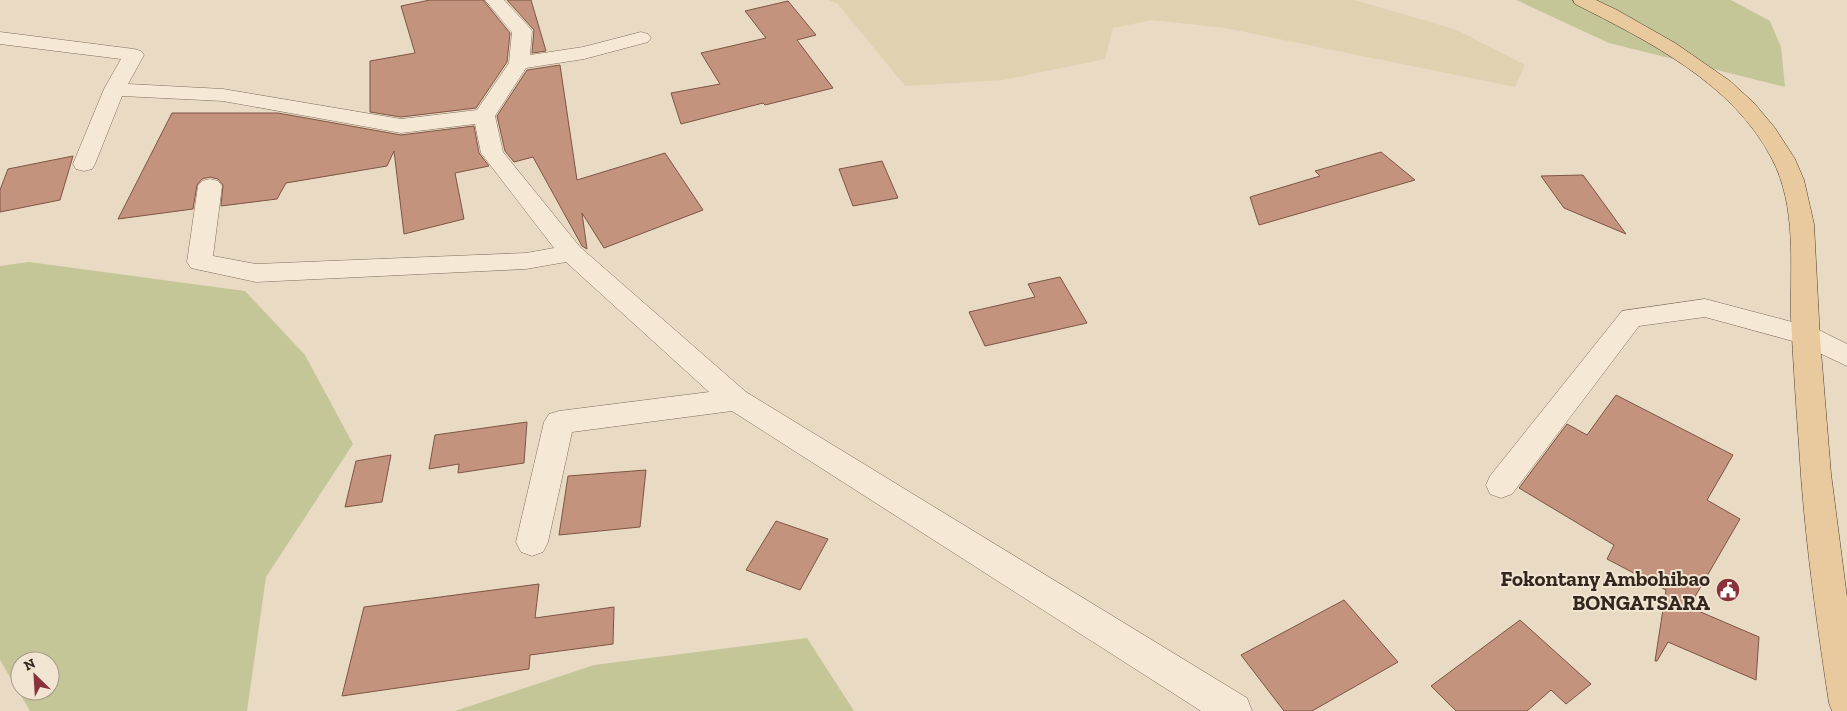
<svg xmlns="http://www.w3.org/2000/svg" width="1847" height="711" font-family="'Zilla Slab',serif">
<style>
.farmland{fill:#ded2b1}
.green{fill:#c5c698;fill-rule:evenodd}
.building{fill:#c3937d;stroke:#7e5544}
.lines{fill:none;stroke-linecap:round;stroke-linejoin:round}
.minor-casing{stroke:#816c5c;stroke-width:1}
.major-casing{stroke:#4f3b30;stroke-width:1}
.minor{fill:#f5e8d5;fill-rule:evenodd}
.major{fill:#e9ca9e;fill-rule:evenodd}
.labels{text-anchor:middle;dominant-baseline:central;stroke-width:4;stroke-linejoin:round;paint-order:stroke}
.near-poi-label{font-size:21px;font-weight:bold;fill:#32261e;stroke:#f1e5d2;text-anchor:end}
</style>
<rect width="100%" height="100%" fill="#e9dac3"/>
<polygon class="farmland" points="828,0 1355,0 1457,30 1525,65 1515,87 1225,28 1152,20 1113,28 1105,59 1003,80 905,86 838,4"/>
<g class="green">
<polygon points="1516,0 1731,0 1770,21 1781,47 1785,87 1609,43"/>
<path d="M29,262l216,29 60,64 48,89 -87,133 -19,134h-217l-30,-51v-394zM20,661h30v30h-30z"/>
<polygon points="807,638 854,711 455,711 594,665"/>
</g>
<g class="building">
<polygon points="430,0 483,0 510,33 507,62 476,108 401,117 370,112 370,61 415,53 401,6"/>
<polygon points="507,0 531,0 546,51 532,53 534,30"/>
<polygon points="788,1 816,35 797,40 833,88 765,105 763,103 681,124 671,93 720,84 701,53 766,38 745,11"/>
<polygon points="560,65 577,180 665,153 703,210 604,248 582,213 587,249 582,246 533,157 514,162 505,151 497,116 527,70"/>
<polygon points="172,113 278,113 401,135 474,126 479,153 489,166 455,173 464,219 404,234 394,151 387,166 286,183 277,199 221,206 223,185 218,179 210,177 202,179 197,185 193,209 118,219"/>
<polygon points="1381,152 1415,180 1259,225 1250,197 1320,176 1315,171"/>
<polygon points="73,156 60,200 0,212 0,190 8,169"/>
<polygon points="882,161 898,198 853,206 839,169"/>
<polygon points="1583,175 1626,234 1564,208 1541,176"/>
<polygon points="1060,277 1087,323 985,346 969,312 1035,297 1028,284"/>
<polygon points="1616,395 1733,455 1707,500 1740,519 1689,607 1759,637 1756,680 1668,642 1657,661 1655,661 1666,590 1607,559 1614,545 1519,488 1567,424 1587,435"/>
<polygon points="527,422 524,463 458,473 459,464 429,469 435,435"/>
<polygon points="391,455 382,502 345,507 356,461"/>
<polygon points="646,470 640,527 559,535 568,476"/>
<polygon points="776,521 828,539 800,590 746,570"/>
<polygon points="539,584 535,618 614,607 613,644 530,655 529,669 342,696 364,607"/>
<polygon points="1344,600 1398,662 1312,711 1284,711 1241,655"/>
<polygon points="1520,620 1591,684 1566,704 1551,690 1527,711 1456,711 1431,686"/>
</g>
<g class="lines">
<g class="minor-casing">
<g id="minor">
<polygon points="485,0 504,0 529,27 532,31 530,55 583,47 641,32 648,34 651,38 648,42 584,59 526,68 495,116 503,152 580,247 746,392 1247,698 1252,711 1201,711 732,411 572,432 548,542 543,552 532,556 521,552 516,542 544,422 549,414 559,411 709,392 566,262 526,269 256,282 191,268 187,262 198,186 202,181 210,179 218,181 222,186 213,256 256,264 526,253 554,248 481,153 475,124 401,133 223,101 122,96 95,164 92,169 84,171 76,169 73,164 104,89 121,59 0,44 0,32 134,49 141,51 144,55 128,84 223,89 401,119 477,110 509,63 512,32"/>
<polygon points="1705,299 1815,328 1847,344 1847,366 1796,342 1705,317 1639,326 1512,494 1501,498 1490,494 1486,485 1490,476 1622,311"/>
</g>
</g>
<g class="major-casing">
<path id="major" d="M1573,0h23l21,10 58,33 55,38 24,22 21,25 20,31 9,21 10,44 6,115 11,135 16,123v114h-15l-3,-8c-13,-85 -25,-170 -30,-257 -3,-42 -6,-86 -8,-129 -1,-52 6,-110 -19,-158 -39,-76 -124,-118 -197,-155z"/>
</g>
<use href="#minor" class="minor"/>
<use href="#major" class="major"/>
</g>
<defs>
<g id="civic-disc" transform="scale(1.25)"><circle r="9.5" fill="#8a323b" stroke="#f1e5d2"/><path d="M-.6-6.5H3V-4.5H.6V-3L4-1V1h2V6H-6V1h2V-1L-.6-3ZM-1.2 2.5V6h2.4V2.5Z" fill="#fff"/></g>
</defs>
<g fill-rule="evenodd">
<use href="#civic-disc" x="1728" y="590"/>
</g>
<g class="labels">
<g class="near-poi-label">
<text x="1710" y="578">Fokontany Ambohibao<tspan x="1710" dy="24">BONGATSARA</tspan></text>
</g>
</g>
<g transform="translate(35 676) rotate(335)"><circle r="24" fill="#f1e5d2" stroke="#a5998a"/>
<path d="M0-4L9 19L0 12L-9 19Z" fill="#8a323b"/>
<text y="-8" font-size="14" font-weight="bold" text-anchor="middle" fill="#32261e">N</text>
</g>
</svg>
